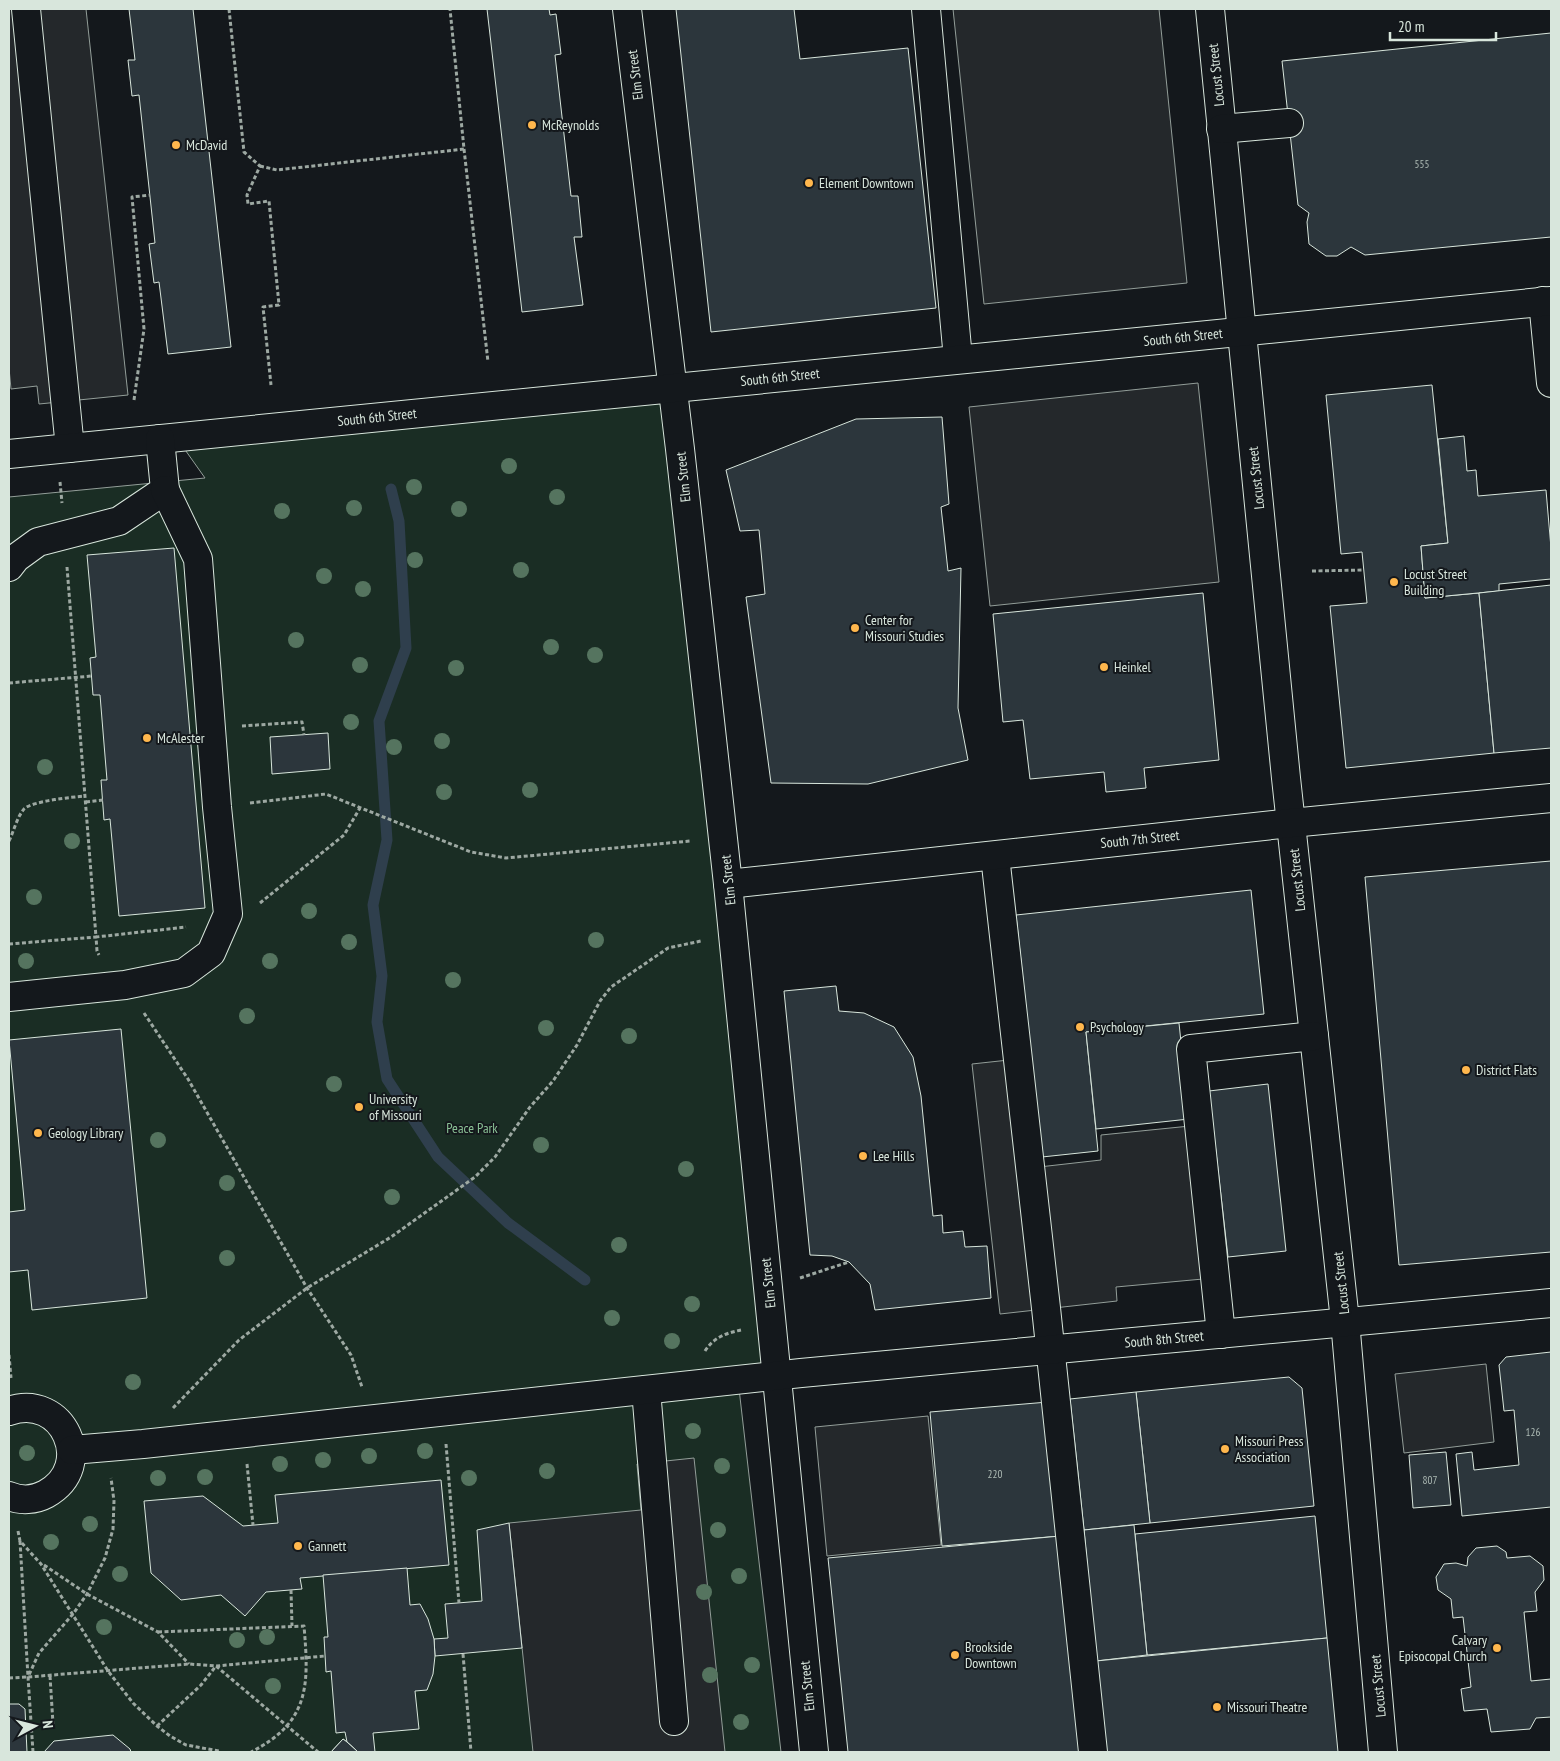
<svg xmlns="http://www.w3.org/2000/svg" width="1560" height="1761" font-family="'PT Sans Narrow',sans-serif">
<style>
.green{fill:#1a2d24;stroke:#939e99}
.parking{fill:#24282b;stroke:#939e99}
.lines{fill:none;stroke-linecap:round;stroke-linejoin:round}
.stream{stroke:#2f3f4d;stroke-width:11}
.building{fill:#2c363c;stroke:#d8e6dc}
.minor-casing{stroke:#d8e6dc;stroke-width:30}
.path{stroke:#9da8a2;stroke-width:3;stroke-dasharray:4 2.5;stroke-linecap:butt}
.minor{stroke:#14181c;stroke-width:28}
.tree{fill:#55745f}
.poi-dot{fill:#ffb74d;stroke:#14181c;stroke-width:2}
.labels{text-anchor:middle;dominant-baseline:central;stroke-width:4;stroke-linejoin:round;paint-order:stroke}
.number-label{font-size:11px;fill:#adbab4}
.street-label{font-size:14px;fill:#d8e6dc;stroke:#14181c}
.poi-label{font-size:14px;fill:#d8e6dc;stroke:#14181c;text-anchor:start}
.park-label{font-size:14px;fill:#8ac095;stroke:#14181c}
</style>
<rect width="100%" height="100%" fill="#14181c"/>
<polygon class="green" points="673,388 777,1376 738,1380 781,1752 9,1752 9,497 205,478 176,437"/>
<g class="parking">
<polygon points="9,9 86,9 128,395 39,404 37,386 11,389 9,368"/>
<polygon points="953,9 1159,9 1187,283 984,304"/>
<polygon points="1198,383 1219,582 990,606 969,407"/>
<polygon points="1027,1058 1039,1167 1101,1160 1101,1135 1190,1126 1203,1279 1116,1287 1117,1301 1000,1314 972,1064"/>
<polygon points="1486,1364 1494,1442 1404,1453 1395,1374"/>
<polygon points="928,1416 941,1545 827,1556 815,1427"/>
<polygon points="694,1458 725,1752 533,1752 509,1523 641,1510 637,1464"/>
</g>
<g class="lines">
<polyline class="stream" points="391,489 399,521 406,648 379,721 387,840 373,905 382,976 377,1022 387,1079 438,1157 508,1223 585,1280"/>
</g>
<g class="building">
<polygon points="129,9 193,9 231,347 168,354 159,282 154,283 149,244 155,243 139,95 132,96 128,60 135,60"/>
<polygon points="487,9 549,9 550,15 556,14 561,54 555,55 571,196 578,196 582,237 574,237 583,305 522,312"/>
<polygon points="676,9 794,9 800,59 908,48 936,308 711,332"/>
<polygon points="1551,33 1551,237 1365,255 1351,247 1337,256 1326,256 1309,244 1307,222 1309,213 1298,205 1282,61"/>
<polygon points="1432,385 1448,543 1421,546 1425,598 1479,593 1494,753 1346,768 1330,606 1367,603 1362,552 1341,554 1326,395"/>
<polygon points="942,417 949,504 941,507 948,571 961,568 958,708 968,760 868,784 771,783 746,597 765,594 759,530 740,531 726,470 856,419"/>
<polygon points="1464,436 1467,471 1476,470 1478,496 1546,490 1551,548 1551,579 1499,584 1499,591 1425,598 1421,546 1448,543 1438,439"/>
<polygon points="174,548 205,908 119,916 110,819 104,820 101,780 107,780 100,695 93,695 90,658 96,657 87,555"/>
<polygon points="1551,585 1551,748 1494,753 1479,593"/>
<polygon points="1203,593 1219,760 1144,768 1146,788 1106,792 1104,772 1030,779 1023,720 1003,722 993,614"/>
<polygon points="328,733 330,769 272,774 270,737"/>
<polygon points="1551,861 1551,1252 1399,1265 1365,877"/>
<polygon points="1251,890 1264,1014 1086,1032 1098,1151 1042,1157 1016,915"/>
<polygon points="836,986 839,1011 864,1013 894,1027 913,1057 921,1096 933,1216 942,1215 943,1233 963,1231 965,1247 987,1246 991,1298 875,1310 870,1284 849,1262 832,1256 810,1255 784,991"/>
<polygon points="1179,1023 1189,1119 1096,1129 1086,1032"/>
<polygon points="121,1029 147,1298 32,1310 28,1270 9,1272 9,1212 25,1210 9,1040"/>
<polygon points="1268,1084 1286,1251 1228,1257 1209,1091"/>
<polygon points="1551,1352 1551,1507 1462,1516 1456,1454 1472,1452 1474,1470 1519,1465 1514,1410 1504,1411 1499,1365 1506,1357"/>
<polygon points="1289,1377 1302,1388 1314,1506 1150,1523 1136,1392"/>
<polygon points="1136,1392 1150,1523 1084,1530 1070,1399"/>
<polygon points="1048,1402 1060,1536 942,1546 930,1412"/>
<polygon points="1446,1452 1451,1505 1413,1508 1409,1455"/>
<polygon points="441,1480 449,1565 300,1578 302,1589 266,1592 245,1616 221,1595 181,1600 151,1573 144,1501 203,1496 243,1526 278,1523 275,1495"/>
<polygon points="1315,1516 1327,1638 1147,1655 1135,1534"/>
<polygon points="509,1523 522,1648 435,1656 434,1639 448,1638 445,1604 482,1601 477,1530"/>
<polygon points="1134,1525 1147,1655 1096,1661 1084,1530"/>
<polygon points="1060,1536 1081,1752 848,1752 828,1558"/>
<polygon points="1497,1546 1506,1552 1507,1558 1530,1556 1543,1566 1544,1580 1535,1592 1537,1611 1524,1612 1531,1681 1551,1679 1551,1717 1536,1718 1530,1729 1491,1732 1487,1709 1464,1711 1461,1689 1471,1687 1463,1617 1453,1618 1451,1599 1438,1590 1436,1577 1444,1564 1456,1563 1467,1566 1468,1557 1476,1548"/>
<polygon points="407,1568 410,1605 420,1604 428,1619 434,1639 435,1656 433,1674 427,1690 415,1691 419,1729 373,1733 375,1752 358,1752 347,1742 345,1732 336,1733 331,1671 326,1672 324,1637 328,1637 323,1575"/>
<polygon points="1327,1638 1338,1752 1106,1752 1096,1661"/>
<polygon points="9,1704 19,1704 25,1709 27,1752 9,1752"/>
<polygon points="113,1735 130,1749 131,1752 44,1752 54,1741"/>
<polygon points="343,1739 347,1742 358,1752 331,1752"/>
<polygon points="343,1739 347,1742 358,1752 331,1752"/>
</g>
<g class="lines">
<g class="minor-casing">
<g id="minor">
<polyline points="26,9 70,448"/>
<polyline points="627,9 680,449 728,884 814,1752"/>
<polyline points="926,9 958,359"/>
<polyline points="1210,9 1286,778 1345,1321 1383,1752"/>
<polyline points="1221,129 1289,123"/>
<polyline points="1543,301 1551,383"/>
<polyline points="9,454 1551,301"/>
<polyline points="9,567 16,558 38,542 119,521 165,490 160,439"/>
<polyline points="995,856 1046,1308 1093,1752"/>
<polyline points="728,884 1291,823 1551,798"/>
<polyline points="9,997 125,985 184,973 211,953 228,914 217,807 198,559 165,490"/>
<polyline points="1221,1334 1191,1049 1314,1036"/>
<polyline points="646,1390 674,1721"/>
<path d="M9,1411c54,-19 88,55 37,83 -11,6 -25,7 -37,2"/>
<polyline points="72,1450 143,1444 801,1373 1551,1303"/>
</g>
</g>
<g class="path">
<polyline points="229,9 244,152 260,166 247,195 248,204 269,201 279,305 263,307 271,385"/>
<polyline points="464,149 488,362"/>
<polyline points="260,166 277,170 464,149 450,9"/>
<polyline points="134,400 144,329 132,197 150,195"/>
<polyline points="60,482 62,503"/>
<polyline points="67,567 96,937 186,927"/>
<polyline points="1312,571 1364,570"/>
<polyline points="9,683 92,676"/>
<polyline points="242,726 302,722 304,735"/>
<polyline points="86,802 103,800"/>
<polyline points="250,803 326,794 471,852 506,858 690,841"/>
<path d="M9,841c5,-10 8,-24 15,-32 8,-8 49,-12 61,-13"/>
<polyline points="260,903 344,835 360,808"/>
<polyline points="9,944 96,937 97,951 99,955"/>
<polyline points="144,1013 188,1079 307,1288 351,1355 362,1387"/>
<polyline points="800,1278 849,1262"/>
<path d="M705,1351c8,-13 21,-18 36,-21"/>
<polyline points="9,1355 11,1378"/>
<polyline points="173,1408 239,1340 307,1288 391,1237 475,1177 495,1157 530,1107 553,1081 577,1045 600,1001 611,987 668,948 701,941"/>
<polyline points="446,1444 459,1603"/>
<polyline points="247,1464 253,1525"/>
<polyline points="18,1531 20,1541 41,1564 108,1671 133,1703 157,1726 170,1736 186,1745 219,1751 220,1752"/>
<polyline points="20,1541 28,1677 189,1664 216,1666 318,1752"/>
<polyline points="44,1565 87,1594 158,1632 189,1664"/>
<polyline points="291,1590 292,1626"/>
<path d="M158,1632l146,-6c5,59 6,96 -53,126"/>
<polyline points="463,1654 471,1752"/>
<polyline points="50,1676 53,1724"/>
<polyline points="9,1678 28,1677"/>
<polyline points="157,1726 201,1685 216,1666 325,1656"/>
<polyline points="33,1752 28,1677 39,1653 73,1614 87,1594 105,1558 113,1529 114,1501 111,1478"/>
</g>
<use href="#minor" class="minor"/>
</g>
<g class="tree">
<circle cx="509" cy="466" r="8"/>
<circle cx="414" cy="487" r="8"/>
<circle cx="557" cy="497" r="8"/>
<circle cx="354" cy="508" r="8"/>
<circle cx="459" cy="509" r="8"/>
<circle cx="282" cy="511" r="8"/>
<circle cx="415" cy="560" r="8"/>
<circle cx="521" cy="570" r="8"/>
<circle cx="324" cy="576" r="8"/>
<circle cx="363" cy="589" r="8"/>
<circle cx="296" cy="640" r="8"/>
<circle cx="551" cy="647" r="8"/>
<circle cx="595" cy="655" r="8"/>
<circle cx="360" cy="665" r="8"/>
<circle cx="456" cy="668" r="8"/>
<circle cx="351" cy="722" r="8"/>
<circle cx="442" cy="741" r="8"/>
<circle cx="394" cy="747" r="8"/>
<circle cx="45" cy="767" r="8"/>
<circle cx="530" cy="790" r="8"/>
<circle cx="444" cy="792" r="8"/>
<circle cx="72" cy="841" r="8"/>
<circle cx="34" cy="897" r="8"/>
<circle cx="309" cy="911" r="8"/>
<circle cx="596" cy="940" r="8"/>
<circle cx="349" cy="942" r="8"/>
<circle cx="26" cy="961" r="8"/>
<circle cx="270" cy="961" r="8"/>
<circle cx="453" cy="980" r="8"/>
<circle cx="247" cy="1016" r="8"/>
<circle cx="546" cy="1028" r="8"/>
<circle cx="629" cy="1036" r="8"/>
<circle cx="334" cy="1084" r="8"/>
<circle cx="158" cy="1140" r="8"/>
<circle cx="541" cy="1145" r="8"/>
<circle cx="686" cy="1169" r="8"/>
<circle cx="227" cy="1183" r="8"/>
<circle cx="392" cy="1197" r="8"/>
<circle cx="619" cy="1245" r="8"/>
<circle cx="227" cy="1258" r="8"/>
<circle cx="692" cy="1304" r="8"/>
<circle cx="612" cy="1318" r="8"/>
<circle cx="672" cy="1341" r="8"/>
<circle cx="133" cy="1382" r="8"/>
<circle cx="693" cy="1431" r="8"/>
<circle cx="425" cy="1451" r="8"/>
<circle cx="27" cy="1453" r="8"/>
<circle cx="369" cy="1456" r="8"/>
<circle cx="323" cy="1460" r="8"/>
<circle cx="280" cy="1464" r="8"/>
<circle cx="722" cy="1466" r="8"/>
<circle cx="547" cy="1471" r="8"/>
<circle cx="205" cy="1477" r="8"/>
<circle cx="158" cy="1478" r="8"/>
<circle cx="469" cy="1478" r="8"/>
<circle cx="90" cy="1524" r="8"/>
<circle cx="718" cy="1530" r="8"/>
<circle cx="51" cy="1542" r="8"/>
<circle cx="120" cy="1574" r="8"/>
<circle cx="739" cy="1576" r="8"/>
<circle cx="704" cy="1592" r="8"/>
<circle cx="104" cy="1627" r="8"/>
<circle cx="267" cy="1637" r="8"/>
<circle cx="237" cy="1640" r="8"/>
<circle cx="752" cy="1665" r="8"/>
<circle cx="710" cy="1675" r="8"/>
<circle cx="273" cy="1686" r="8"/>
<circle cx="741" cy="1722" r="8"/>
</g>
<g class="poi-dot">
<circle cx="532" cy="125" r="5"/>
<circle cx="176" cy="145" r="5"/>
<circle cx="809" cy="183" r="5"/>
<circle cx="1394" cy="582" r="5"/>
<circle cx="855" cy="628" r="5"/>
<circle cx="1104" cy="667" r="5"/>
<circle cx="147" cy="738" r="5"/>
<circle cx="1080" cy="1027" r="5"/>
<circle cx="1466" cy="1070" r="5"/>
<circle cx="359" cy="1107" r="5"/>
<circle cx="38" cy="1133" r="5"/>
<circle cx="863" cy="1156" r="5"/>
<circle cx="1225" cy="1449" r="5"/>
<circle cx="298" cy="1546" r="5"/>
<circle cx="1497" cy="1648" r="5"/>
<circle cx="955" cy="1655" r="5"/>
<circle cx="1217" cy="1707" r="5"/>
</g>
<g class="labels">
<g class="number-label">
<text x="1422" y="164">555</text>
<text x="1533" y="1432">126</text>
<text x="995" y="1474">220</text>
<text x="1430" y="1480">807</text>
</g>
<g class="street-label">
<text transform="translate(635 75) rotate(-97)">Elm Street</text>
<text transform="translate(1216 75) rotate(-96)">Locust Street</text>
<text transform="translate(1183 337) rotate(-6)">South 6th Street</text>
<text transform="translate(780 377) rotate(-6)">South 6th Street</text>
<text transform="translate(377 417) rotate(-6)">South 6th Street</text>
<text transform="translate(683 477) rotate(-96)">Elm Street</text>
<text transform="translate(1256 478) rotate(-96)">Locust Street</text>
<text transform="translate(1140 839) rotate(-6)">South 7th Street</text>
<text transform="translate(728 880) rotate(-96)">Elm Street</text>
<text transform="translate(1297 880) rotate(-96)">Locust Street</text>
<text transform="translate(768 1283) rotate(-96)">Elm Street</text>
<text transform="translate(1341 1283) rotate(-96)">Locust Street</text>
<text transform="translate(1164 1339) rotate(-5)">South 8th Street</text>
<text transform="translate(807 1686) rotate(-96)">Elm Street</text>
<text transform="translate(1378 1686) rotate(-95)">Locust Street</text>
</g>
<g class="poi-label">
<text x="542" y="125">McReynolds</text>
<text x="186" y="145">McDavid</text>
<text x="819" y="183">Element Downtown</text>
<text x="1404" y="574">Locust Street<tspan x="1404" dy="16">Building</tspan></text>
<text x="865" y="620">Center for<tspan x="865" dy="16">Missouri Studies</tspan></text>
<text x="1114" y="667">Heinkel</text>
<text x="157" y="738">McAlester</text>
<text x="1090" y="1027">Psychology</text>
<text x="1476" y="1070">District Flats</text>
<text x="369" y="1099">University<tspan x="369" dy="16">of Missouri</tspan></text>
<text x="48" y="1133">Geology Library</text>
<text x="873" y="1156">Lee Hills</text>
<text x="1235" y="1441">Missouri Press<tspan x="1235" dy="16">Association</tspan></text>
<text x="308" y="1546">Gannett</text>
<text x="1487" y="1640" text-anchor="end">Calvary<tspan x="1487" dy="16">Episocopal Church</tspan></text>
<text x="965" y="1647">Brookside<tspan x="965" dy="16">Downtown</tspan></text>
<text x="1227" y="1707">Missouri Theatre</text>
</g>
<g class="park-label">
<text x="472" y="1128">Peace Park</text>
</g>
</g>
<rect width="1560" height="1761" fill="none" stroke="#d8e6dc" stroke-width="20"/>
<g transform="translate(35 1726) rotate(83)" stroke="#14181c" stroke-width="4" paint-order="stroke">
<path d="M0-4L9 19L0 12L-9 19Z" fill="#d8e6dc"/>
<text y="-8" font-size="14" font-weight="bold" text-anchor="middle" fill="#d8e6dc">N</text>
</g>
<path d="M1390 32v8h106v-8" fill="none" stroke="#d8e6dc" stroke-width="2.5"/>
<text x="1398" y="32" font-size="15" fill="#d8e6dc" stroke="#14181c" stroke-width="4" paint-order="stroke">20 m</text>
</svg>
